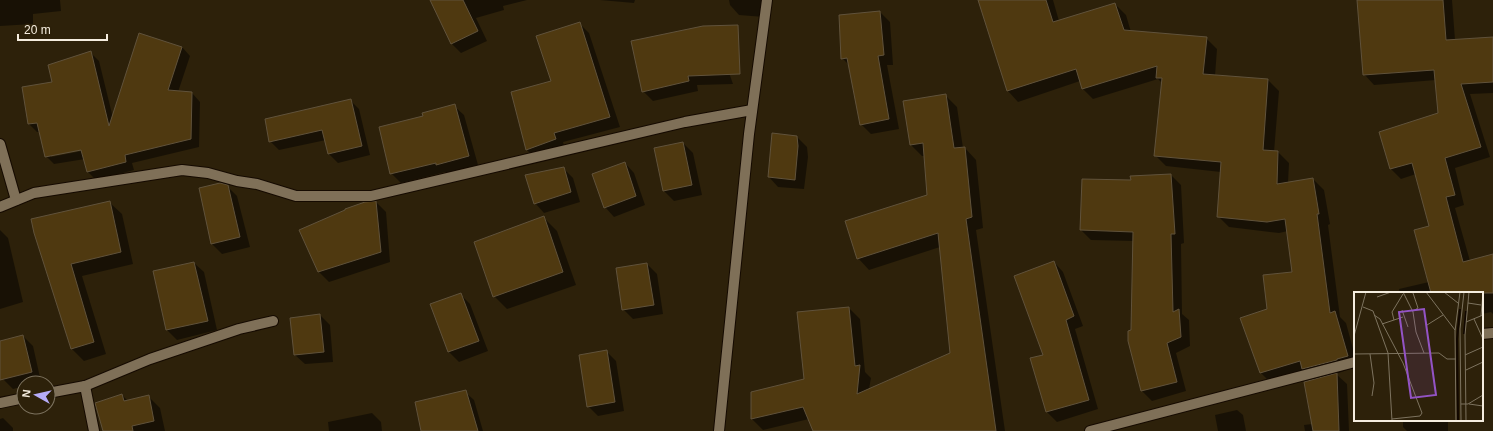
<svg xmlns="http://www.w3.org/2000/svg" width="1493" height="431" font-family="Arial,sans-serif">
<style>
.shadow{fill:#0007;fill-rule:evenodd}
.building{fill:#4f3910;stroke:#60523b}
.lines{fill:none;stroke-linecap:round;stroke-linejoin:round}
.street-casing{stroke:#150a00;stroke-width:12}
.street{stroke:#7f7058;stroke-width:10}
.inset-river{fill:none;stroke:#110700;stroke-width:2}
.inset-road{fill:none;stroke:#7d735f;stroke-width:1}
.view{fill:#9353c5;fill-opacity:0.15;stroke:#9353c5;stroke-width:2}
.inset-edge{fill:none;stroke:#f5eddf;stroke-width:2}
</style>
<rect width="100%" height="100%" fill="#2d210a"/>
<g class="shadow">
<polygon points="0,0 60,0 61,11 33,14 33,24 0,26"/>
<polygon points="431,0 527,0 503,6 504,10 476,18 487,41 461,53 452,44"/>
<polygon points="600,0 635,0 634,3"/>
<polygon points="729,0 764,0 765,17 739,15 730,5"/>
<polygon points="979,0 1053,0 1059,21 1115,4 1126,15 1131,32 1206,38 1217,49 1215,76 1268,80 1279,91 1274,152 1278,152 1289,163 1288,183 1313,179 1324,190 1330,224 1328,225 1340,317 1346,323 1355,356 1355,367 1336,374 1347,384 1349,431 1305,431 1304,425 1312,424 1314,380 1307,373 1272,384 1261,373 1242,318 1268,310 1293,273 1288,231 1279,233 1229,227 1218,216 1221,172 1166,166 1155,155 1162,83 1158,79 1093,99 1082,88 1080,81 1018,102 1008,91"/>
<polygon points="1359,0 1452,0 1455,40 1493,38 1493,93 1470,94 1490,157 1455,168 1464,205 1455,208 1470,261 1493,255 1493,314 1491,312 1482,314 1482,293 1400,293 1399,289 1429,282 1430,227 1416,174 1401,179 1391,169 1380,133 1439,113 1436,80 1374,85 1364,74"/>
<polygon points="880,12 890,22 893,65 887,65 899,129 871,134 861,124 850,66 842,58"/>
<polygon points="579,23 589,33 620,127 563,142 565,149 537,160 527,150 512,93 552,82"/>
<polygon points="716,36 733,84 697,85 698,91 653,101 643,91"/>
<path d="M182,47l8,9 -12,36 14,1 8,9 -1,45 -67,16 2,7 -38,10 -8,-8 -3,-13 -31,5 -8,-8 -6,-24h-3l-8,-8 25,-41 36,-31 9,9 14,57zM86,148l1,2 -36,7v-3z"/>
<polygon points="945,95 957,107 963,148 965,148 976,160 983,228 976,230 1005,431 814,431 809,419 763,430 752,419 752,393 805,380 849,308 860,319 865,372 871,378 869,389 951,354 940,247 869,270 858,258 928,196 925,156 922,156 911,145 904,102"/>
<polygon points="350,100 359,109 370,155 338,163 329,154 326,140 279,150 270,141"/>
<polygon points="454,106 464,115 478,165 447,174 445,172 401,183 391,173 424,117"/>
<polygon points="797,137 807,147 808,157 804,189 778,187 769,177"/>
<polygon points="683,143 693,153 702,195 674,201 664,191"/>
<polygon points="625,163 634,173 645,205 614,217 605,207"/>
<polygon points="563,168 573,178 580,202 544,213 535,203"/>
<polygon points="1171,175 1181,185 1184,243 1181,244 1182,314 1189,320 1190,346 1176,353 1186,391 1152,401 1142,391 1129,341 1132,331 1134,241 1091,240 1081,230 1132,181"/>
<polygon points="227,186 237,196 250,247 222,254 212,244 200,189"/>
<polygon points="109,202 122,214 133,264 82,276 106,354 84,361 72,349 31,220"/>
<polygon points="376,202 386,212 390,262 329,282 319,272 301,230"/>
<polygon points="544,218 557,231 576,285 507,309 494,296"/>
<polygon points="0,230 8,238 23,302 0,309"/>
<polygon points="1054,262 1063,272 1083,326 1075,329 1098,409 1057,422 1047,412 1031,359 1044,355"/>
<polygon points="194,263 204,272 217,330 177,340 167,330 154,272"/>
<polygon points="647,264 657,274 663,314 633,319 623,309"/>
<polygon points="460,294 470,304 488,351 459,362 449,352 431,305"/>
<polygon points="320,315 330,325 333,362 305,364 295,355"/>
<polygon points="23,336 33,346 41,382 24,383 24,386 13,389 3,379 0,366 0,342"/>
<polygon points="606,351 616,361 624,411 598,416 588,406"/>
<polygon points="465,392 474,400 483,431 422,431"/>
<polygon points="122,395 128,401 148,396 160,408 165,431 104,431 110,399"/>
<polygon points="1237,410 1243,415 1246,431 1218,431 1215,415"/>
<polygon points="372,413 381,422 382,431 329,431 328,422"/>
<polygon points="3,418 13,428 13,431 0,431 0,419"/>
<polygon points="1403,420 1448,420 1448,431 1407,431 1403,427"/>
</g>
<g class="building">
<polygon points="430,0 463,0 478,31 451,44"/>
<polygon points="978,0 1046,0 1053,22 1115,3 1124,30 1207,37 1203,74 1268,79 1263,150 1278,151 1277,184 1313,178 1319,214 1317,214 1330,313 1335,311 1348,356 1337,359 1337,360 1302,369 1300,361 1260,373 1240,318 1267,309 1263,275 1292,272 1285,219 1267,222 1217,217 1221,162 1154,156 1162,78 1156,78 1157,66 1082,89 1076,69 1007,91"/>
<polygon points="1357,0 1443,0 1446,40 1493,37 1493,82 1461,84 1481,147 1445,158 1455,195 1446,197 1463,262 1493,254 1493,293 1431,293 1414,230 1429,226 1412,163 1390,169 1379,132 1438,113 1434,70 1363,75"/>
<polygon points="880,11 884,55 878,56 889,119 860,125 847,58 841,59 839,15"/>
<polygon points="580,22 610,117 554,133 556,139 526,150 511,92 551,81 536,36"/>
<polygon points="738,25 740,74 688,76 689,81 642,92 631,41 703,26"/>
<polygon points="139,33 182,47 168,90 192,92 191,139 125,155 126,162 87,172 81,150 45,157 37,123 28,124 22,87 52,82 48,65 91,51 109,126"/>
<polygon points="946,94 954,148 965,147 972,217 966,219 996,431 813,431 803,407 751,419 751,392 804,379 797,312 849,307 855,366 860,365 857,394 950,353 938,233 857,259 845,221 927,195 923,143 910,145 903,101"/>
<polygon points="351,99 362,146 328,154 322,130 269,142 265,119"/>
<polygon points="455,104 469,156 436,165 436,163 390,174 379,127 423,116 422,113"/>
<polygon points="772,133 797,136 798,146 795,180 768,177"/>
<polygon points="683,142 692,185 663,191 654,148"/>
<polygon points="625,162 636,196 604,208 592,174"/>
<polygon points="564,167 571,192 534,204 525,175"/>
<polygon points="1171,174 1175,234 1171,234 1173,312 1179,309 1181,337 1167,343 1177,382 1141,391 1128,341 1128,331 1131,330 1133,232 1080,230 1082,179 1131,180 1130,176"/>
<polygon points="220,183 228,185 240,237 211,244 199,188"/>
<polygon points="110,201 121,252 71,264 94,342 71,349 34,233 31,219"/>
<polygon points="376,201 381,252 318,272 299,230 345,210 345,209 365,202"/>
<polygon points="544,216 563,272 493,297 474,242"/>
<polygon points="1054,261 1074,316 1066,320 1089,400 1046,412 1030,358 1043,355 1014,276"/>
<polygon points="194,262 208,321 166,330 153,271"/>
<polygon points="647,263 654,305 622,310 616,268"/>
<polygon points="461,293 479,341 448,352 430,304"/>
<polygon points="320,314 324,352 294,355 290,318"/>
<polygon points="23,335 32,372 0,380 0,341"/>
<polygon points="607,350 615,402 587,407 579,355"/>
<polygon points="1337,373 1339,431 1313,431 1304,382"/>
<polygon points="466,390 478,431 421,431 415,402"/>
<polygon points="122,394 124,401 149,395 154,421 132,426 133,431 103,431 95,403"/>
</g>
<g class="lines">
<g class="street-casing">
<g id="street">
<polyline points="0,144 16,200"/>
<polyline points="0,207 34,193 182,170 208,173 237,181 257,184 296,196 371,196 685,122 752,110"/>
<polyline points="1482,334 1493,333"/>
<polyline points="85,386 94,431"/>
<polyline points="48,393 85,386 150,359 239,329 273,321"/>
<polyline points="0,403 24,398"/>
<polyline points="719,431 749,134 767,0"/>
<polyline points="1090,431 1355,362"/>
</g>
</g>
<use href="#street" class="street"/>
</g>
<g transform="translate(1354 292)">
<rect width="129" height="129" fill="#2d210a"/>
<path class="inset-river" d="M110,42l2,-23M104,129l-1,-82 3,-30"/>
<path class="inset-road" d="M49,0l10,20 3,20 8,21M72,0l29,38M90,0l14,11M23,5l14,-5M114,11l13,2M9,15l10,4 15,42 4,68M48,18l6,17M59,19l5,-3 -5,-15M20,23l6,4 23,44 19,50 -2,3 -28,3M127,24l2,-24M120,27l9,20M40,28l-2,-8 11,-18M112,30l17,-7M28,32l21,-7M73,33l16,-10M0,44l12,-44M0,62l85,-1 8,6h9M16,62l4,29 -2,13M111,63l18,-8M112,78l17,-8M107,112h7l15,-9M115,112l14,2M102,129l-1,-90 5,-39M107,129l-1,-92 4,-37M112,129l-1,-86 4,-43"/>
<path class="view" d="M70,17l12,86 -25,3 -12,-86z"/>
<rect width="129" height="129" class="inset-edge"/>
</g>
<g transform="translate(36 395) rotate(278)"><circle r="19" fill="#2d210a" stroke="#7d735f"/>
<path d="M0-3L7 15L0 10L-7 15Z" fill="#b6acf8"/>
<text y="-6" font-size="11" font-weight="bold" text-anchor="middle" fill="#f5eddf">N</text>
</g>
<path d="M18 34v6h89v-6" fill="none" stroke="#f5eddf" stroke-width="2"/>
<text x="24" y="34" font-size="12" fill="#f5eddf" stroke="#2d210a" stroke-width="3" paint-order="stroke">20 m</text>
</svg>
